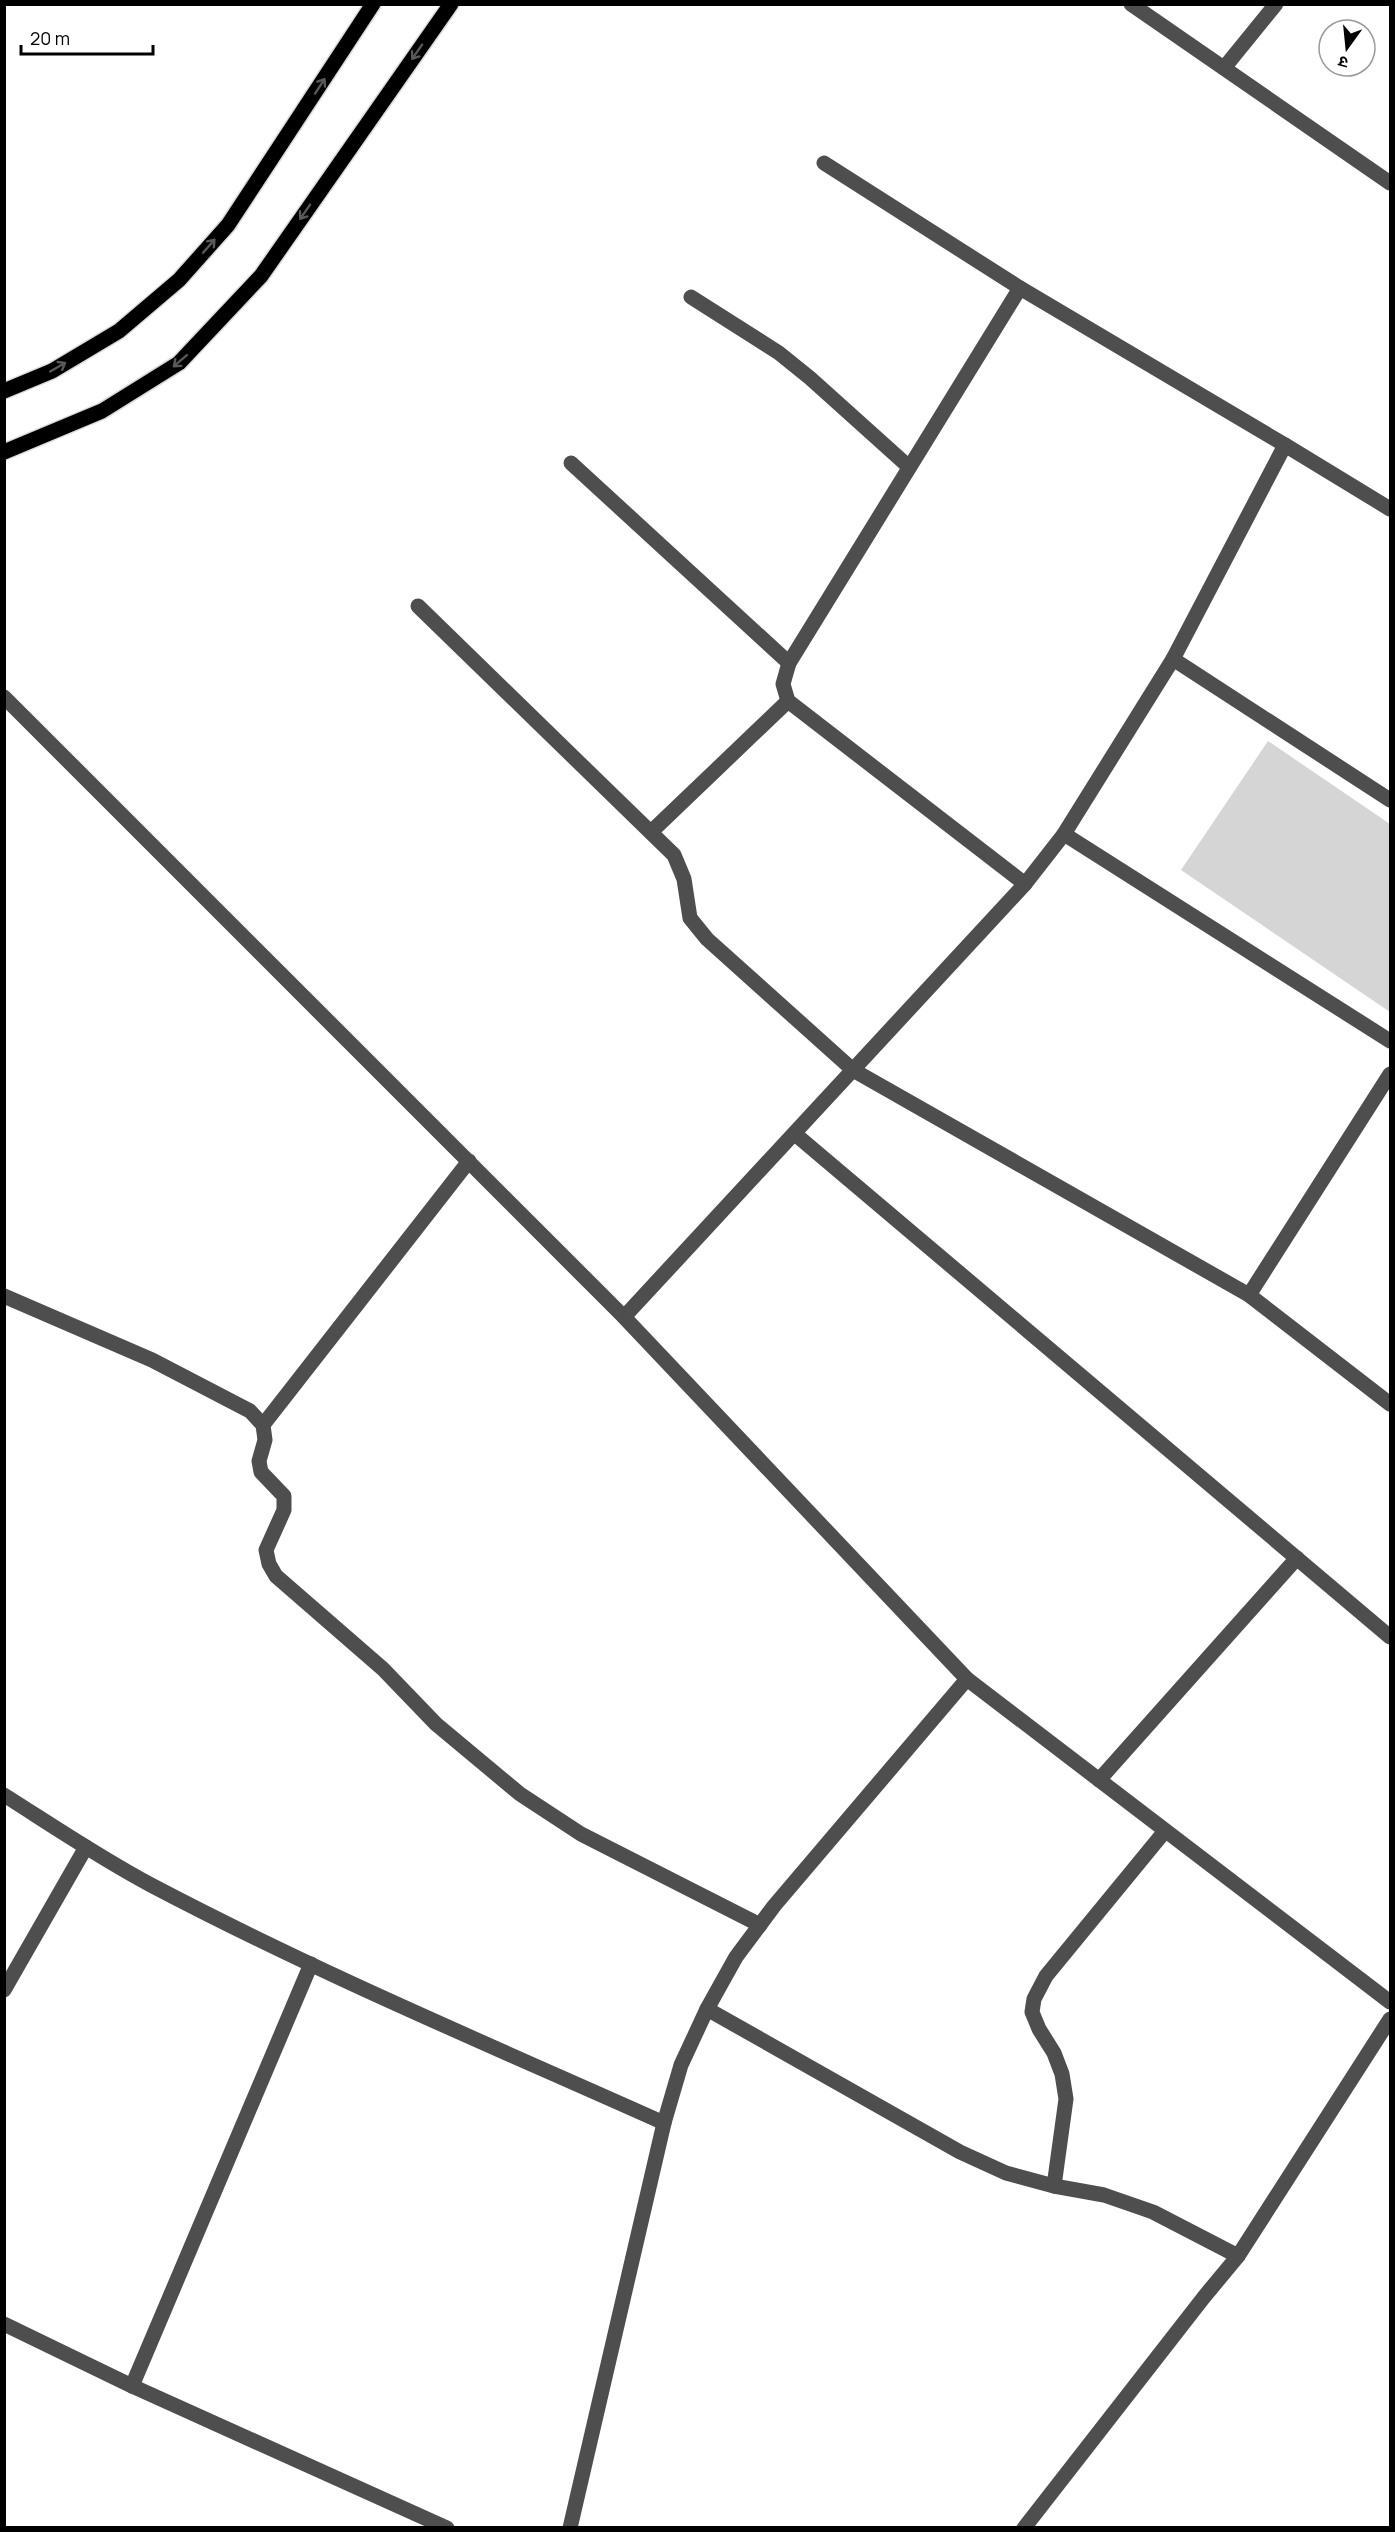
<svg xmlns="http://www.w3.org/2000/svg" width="1395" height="2532" font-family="Manrope,'Noto Sans Devanagari',sans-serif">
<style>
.green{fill:#d5d5d5}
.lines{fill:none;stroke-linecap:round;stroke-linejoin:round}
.major-casing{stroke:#dbdbdb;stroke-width:18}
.minor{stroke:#4e4e4e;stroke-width:15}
.major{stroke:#000;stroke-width:15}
.oneway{stroke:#595959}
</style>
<rect width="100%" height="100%" fill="#fff"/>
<polygon class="green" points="1268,741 1390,824 1390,1012 1181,870"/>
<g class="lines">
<g class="major-casing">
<g id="major">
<polyline points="4,391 52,371 119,331 179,280 228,225 373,4"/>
<polyline points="4,452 102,411 179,363 261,276 451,4"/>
</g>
</g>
<g class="minor">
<polyline points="1131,4 1390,183"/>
<polyline points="1224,68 1276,4"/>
<polyline points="824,163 1020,288 1285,445"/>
<polyline points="1020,288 789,663 783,684 788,701 1025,884"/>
<polyline points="691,297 779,353 810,378 909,467"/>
<polyline points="571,463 789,663"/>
<polyline points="418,606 674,855 684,879 690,918 707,939 853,1070 1249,1295 1390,1404"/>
<polyline points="1173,659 1285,445 1390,509"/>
<polyline points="4,697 624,1317 967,1679 1390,2002"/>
<polyline points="651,832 788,701"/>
<polyline points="1064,834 1390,1041"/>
<polyline points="795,1134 1390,1637"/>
<polyline points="1249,1295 1390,1074"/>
<polyline points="4,1296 152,1360 250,1411 263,1425 265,1440 259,1461 261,1472 284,1496 284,1510 266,1550 269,1564 276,1576 383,1669 436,1724 520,1794 581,1834 760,1925"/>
<polyline points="624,1317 1025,884 1064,834 1173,659 1390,800"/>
<polyline points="263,1425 469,1161"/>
<polyline points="1099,1780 1297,1558"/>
<path d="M4,1795c49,31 96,63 147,90 167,88 341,161 513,238"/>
<polyline points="4,1990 86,1847"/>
<polyline points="707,2009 960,2152 1006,2173 1054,2186 1104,2195 1153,2212 1238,2256"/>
<polyline points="1054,2186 1066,2099 1062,2074 1054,2053 1039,2029 1032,2012 1034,1999 1046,1976 1165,1831"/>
<polyline points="4,2324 132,2386 447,2528"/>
<polyline points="132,2386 311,1964"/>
<polyline points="570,2528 664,2123 681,2065 707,2009 736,1957 774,1906 967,1679"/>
<polyline points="1024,2528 1204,2297 1238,2256 1390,2019"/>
</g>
<use href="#major" class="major"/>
</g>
<defs><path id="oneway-shaft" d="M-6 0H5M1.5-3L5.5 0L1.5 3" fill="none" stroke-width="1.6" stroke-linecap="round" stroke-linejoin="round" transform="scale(1.5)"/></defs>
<g class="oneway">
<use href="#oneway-shaft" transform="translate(417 52) rotate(125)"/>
<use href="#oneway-shaft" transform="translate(320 86) rotate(-57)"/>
<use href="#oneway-shaft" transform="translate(305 212) rotate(125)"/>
<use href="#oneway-shaft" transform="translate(209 246) rotate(-49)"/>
<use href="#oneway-shaft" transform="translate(180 361) rotate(139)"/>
<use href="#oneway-shaft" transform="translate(58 367) rotate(-30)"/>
</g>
<rect width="1395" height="2532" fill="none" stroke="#000000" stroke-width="12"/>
<g transform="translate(1347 48) rotate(195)"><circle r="28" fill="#ffffff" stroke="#999999" stroke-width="1.5"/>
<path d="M0-4.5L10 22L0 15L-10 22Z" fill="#000000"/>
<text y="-9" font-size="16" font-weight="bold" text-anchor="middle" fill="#000000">उ</text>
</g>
<path d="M21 45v9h132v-9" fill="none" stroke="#000000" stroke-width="3"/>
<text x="30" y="45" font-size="18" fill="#000000" stroke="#ffffff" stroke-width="4.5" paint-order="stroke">20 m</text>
</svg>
